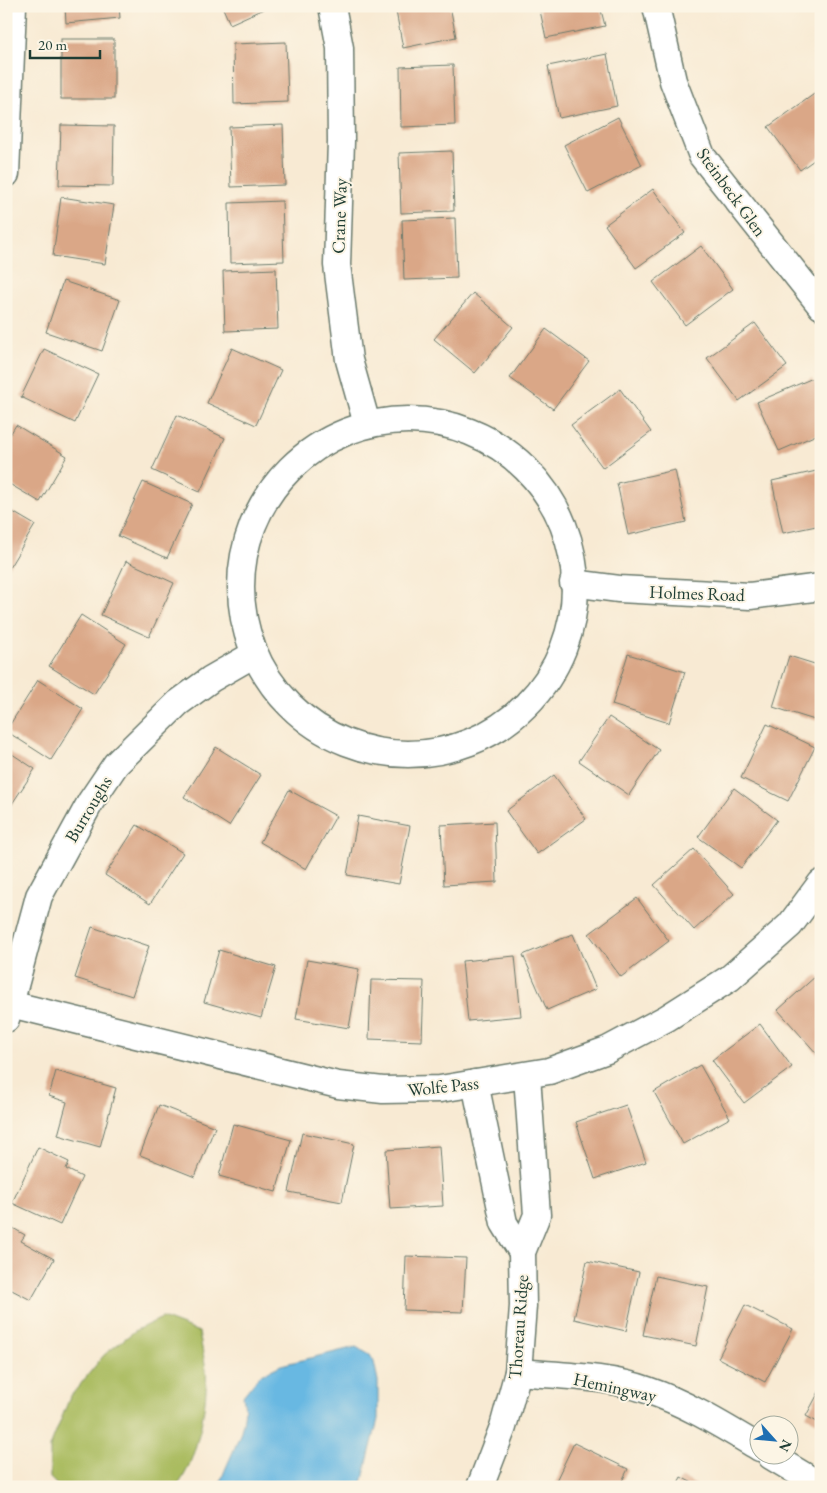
<svg xmlns="http://www.w3.org/2000/svg" width="827" height="1493" font-family="'EB Garamond',serif">
<style>
.green{fill:#aabc60;stroke:#647c4a}
.water{fill:#67b8e2;stroke:#437a8b}
.building{fill:#daa787}
.lines{fill:none;stroke-linecap:round;stroke-linejoin:round}
.minor-casing{stroke:#6b7a6c;stroke-width:29}
.minor{stroke:#fff;stroke-width:26}
.labels{text-anchor:middle;dominant-baseline:central;stroke-width:4;stroke-linejoin:round;paint-order:stroke}
.street-label{font-size:18px;fill:#1f3d34;stroke:#fcf5e5}
</style>
<rect width="100%" height="100%" fill="#fcf5e5"/>
<filter id="ink" filterUnits="userSpaceOnUse"><feTurbulence type="fractalNoise" baseFrequency=".02" numOctaves="2"/><feDisplacementMap in="SourceGraphic" scale="10" xChannelSelector="R" yChannelSelector="G"/><feConvolveMatrix kernelMatrix="1 2 1 2 8 2 1 2 1" color-interpolation-filters="sRGB"/></filter>
<filter id="wash" filterUnits="userSpaceOnUse"><feTurbulence type="fractalNoise" baseFrequency=".0096" numOctaves="4" result="noise"/><feDisplacementMap in="SourceGraphic" scale="20" xChannelSelector="R" yChannelSelector="G"/><feGaussianBlur stdDeviation="1.12" result="paint"/><feColorMatrix in="noise" values="0 0 0 0 0 0 0 0 0 0 0 0 0 0 0 0 0 1.4 0 .05"/><feComposite in="paint" operator="in"/></filter>
<g filter="url(#wash)">
<rect width="100%" height="100%" fill="#f8ead3"/>
<path class="green" d="M162,1318l37,14c2,12 5,25 7,38 3,29 -10,96 -30,117h-117l-9,-9v-31l20,-50 34,-42 32,-25z"/>
<path class="water" d="M356,1347l14,8 4,7 4,19v38l-17,68h-142c8,-29 32,-60 24,-91l16,-20 22,-11z"/>
<g id="blocks">
<g class="building">
<polygon points="65,6 119,6 120,18 66,23"/>
<polygon points="222,6 270,6 230,24"/>
<polygon points="395,6 450,6 456,37 403,48"/>
<polygon points="539,6 600,6 605,26 546,38"/>
<rect x="61" y="39" width="53" height="60"/>
<polygon points="286,42 288,102 234,104 233,44"/>
<polygon points="607,54 617,106 559,118 548,66"/>
<polygon points="453,65 455,125 401,127 400,67"/>
<polygon points="817,92 821,97 821,155 800,170 768,127"/>
<polygon points="618,117 642,165 588,193 564,145"/>
<polygon points="61,125 114,126 113,186 59,185"/>
<polygon points="283,125 285,185 231,187 229,127"/>
<polygon points="452,151 454,211 401,213 399,153"/>
<polygon points="653,189 685,233 636,268 605,225"/>
<polygon points="61,197 114,205 105,264 53,256"/>
<polygon points="282,201 284,261 230,263 229,203"/>
<polygon points="455,218 457,278 404,280 402,220"/>
<polygon points="701,246 733,289 685,325 653,282"/>
<polygon points="276,269 278,329 225,331 223,271"/>
<polygon points="63,281 120,300 102,351 46,332"/>
<polygon points="473,293 513,327 475,373 434,339"/>
<polygon points="755,323 787,366 739,401 707,358"/>
<polygon points="546,329 589,361 553,409 510,378"/>
<polygon points="232,348 281,370 256,425 207,403"/>
<polygon points="44,349 98,374 75,423 21,397"/>
<polygon points="813,378 821,397 821,433 779,451 757,402"/>
<polygon points="620,389 651,432 603,468 571,425"/>
<polygon points="177,415 225,438 200,492 152,470"/>
<polygon points="16,425 67,456 40,502 6,482 6,441"/>
<polygon points="675,470 686,522 628,535 617,483"/>
<polygon points="821,470 821,525 783,533 772,481"/>
<polygon points="143,482 192,504 167,558 118,536"/>
<polygon points="6,508 35,525 6,573"/>
<polygon points="126,561 174,583 149,637 101,615"/>
<polygon points="81,615 126,644 94,694 49,666"/>
<polygon points="628,654 685,672 669,723 612,705"/>
<polygon points="789,656 821,666 821,722 773,707"/>
<polygon points="38,680 83,709 51,760 6,731"/>
<polygon points="609,717 659,750 629,795 579,761"/>
<polygon points="767,724 815,747 788,801 741,778"/>
<polygon points="216,747 261,775 229,826 184,797"/>
<polygon points="6,750 35,769 6,813"/>
<polygon points="554,775 586,819 537,854 506,811"/>
<polygon points="734,788 777,820 741,868 698,837"/>
<polygon points="289,790 336,816 306,869 260,842"/>
<polygon points="358,816 410,826 399,884 347,875"/>
<polygon points="495,822 497,882 444,885 441,825"/>
<polygon points="137,825 183,853 150,904 105,875"/>
<polygon points="694,849 734,894 694,930 654,885"/>
<polygon points="637,898 669,941 621,977 589,934"/>
<polygon points="92,927 149,946 132,996 75,978"/>
<polygon points="573,934 596,989 547,1010 523,955"/>
<polygon points="219,950 276,967 261,1018 204,1002"/>
<polygon points="515,956 521,1016 468,1021 462,961"/>
<polygon points="307,960 359,969 349,1028 296,1019"/>
<polygon points="817,975 821,978 821,1052 818,1055 778,1010"/>
<polygon points="371,980 424,981 422,1041 369,1039"/>
<polygon points="760,1024 792,1067 744,1103 712,1060"/>
<polygon points="700,1065 730,1118 683,1144 654,1092"/>
<polygon points="56,1071 116,1088 100,1147 58,1135 67,1102 49,1096"/>
<polygon points="159,1105 215,1127 195,1177 140,1155"/>
<polygon points="626,1105 646,1162 595,1179 576,1122"/>
<polygon points="233,1124 291,1140 276,1192 219,1176"/>
<polygon points="302,1133 354,1144 342,1202 289,1192"/>
<polygon points="439,1146 443,1206 390,1209 386,1150"/>
<polygon points="38,1147 69,1162 66,1169 82,1177 60,1225 12,1203"/>
<polygon points="6,1224 25,1235 21,1241 54,1259 31,1300 6,1287"/>
<polygon points="406,1256 466,1258 463,1312 404,1310"/>
<polygon points="587,1261 639,1272 626,1331 574,1319"/>
<polygon points="656,1276 708,1287 696,1346 643,1335"/>
<polygon points="745,1305 793,1329 765,1382 718,1358"/>
<polygon points="821,1388 821,1424 806,1416"/>
<polygon points="574,1443 628,1469 619,1487 553,1487"/>
<polygon points="681,1477 700,1487 676,1487"/>
</g>
</g>
</g>
<g filter="url(#ink)">
<use href="#blocks" fill-opacity="0" stroke="#6b7a6c" stroke-width="1"/>
<g class="lines">
<g class="minor-casing">
<g id="minor">
<polyline points="332,6 340,48 341,141 337,265 349,360 367,424"/>
<polyline points="656,6 673,81 702,156 821,306"/>
<polyline points="6,174 13,6"/>
<circle cx="408" cy="587" r="167"/>
<polyline points="573,583 619,589 750,596 821,587"/>
<polyline points="6,1003 338,1085 383,1090 440,1089 549,1071 607,1050 667,1018 730,978 790,925 821,883"/>
<polyline points="6,1019 39,896 91,801 116,764 178,703 211,679 251,656"/>
<polyline points="475,1083 504,1223 522,1252"/>
<path d="M518,1372c43,4 89,4 129,18 41,14 76,36 113,58"/>
<polyline points="771,1456 821,1486"/>
<polyline points="480,1487 503,1427 518,1372 523,1306 522,1252 537,1215 527,1076"/>
</g>
</g>
<use href="#minor" class="minor"/>
</g>
</g>
<g class="labels">
<g class="street-label">
<text transform="translate(732 192) rotate(54)">Steinbeck Glen</text>
<text transform="translate(339 216) rotate(-88)">Crane Way</text>
<text transform="translate(697 593) rotate(2)">Holmes Road</text>
<text transform="translate(88 809) rotate(-59)">Burroughs</text>
<text transform="translate(443 1086) rotate(-6)">Wolfe Pass</text>
<text transform="translate(518 1327) rotate(-86)">Thoreau Ridge</text>
<text transform="translate(615 1387) rotate(12)">Hemingway</text>
</g>
</g>
<rect width="827" height="1493" fill="none" stroke="#fcf5e5" stroke-width="25"/>
<g transform="translate(774 1440) rotate(117)"><circle r="24" fill="#fcf5e5" stroke="#a4ab9e"/>
<path d="M0-4L9 19L0 12L-9 19Z" fill="#1f6fb2"/>
<text y="-8" font-size="14" font-weight="bold" text-anchor="middle" fill="#1f3d34">N</text>
</g>
<path d="M30 50v8h70v-8" fill="none" stroke="#1f3d34" stroke-width="2.5"/>
<text x="38" y="50" font-size="15" fill="#1f3d34" stroke="#fcf5e5" stroke-width="4" paint-order="stroke">20 m</text>
</svg>
